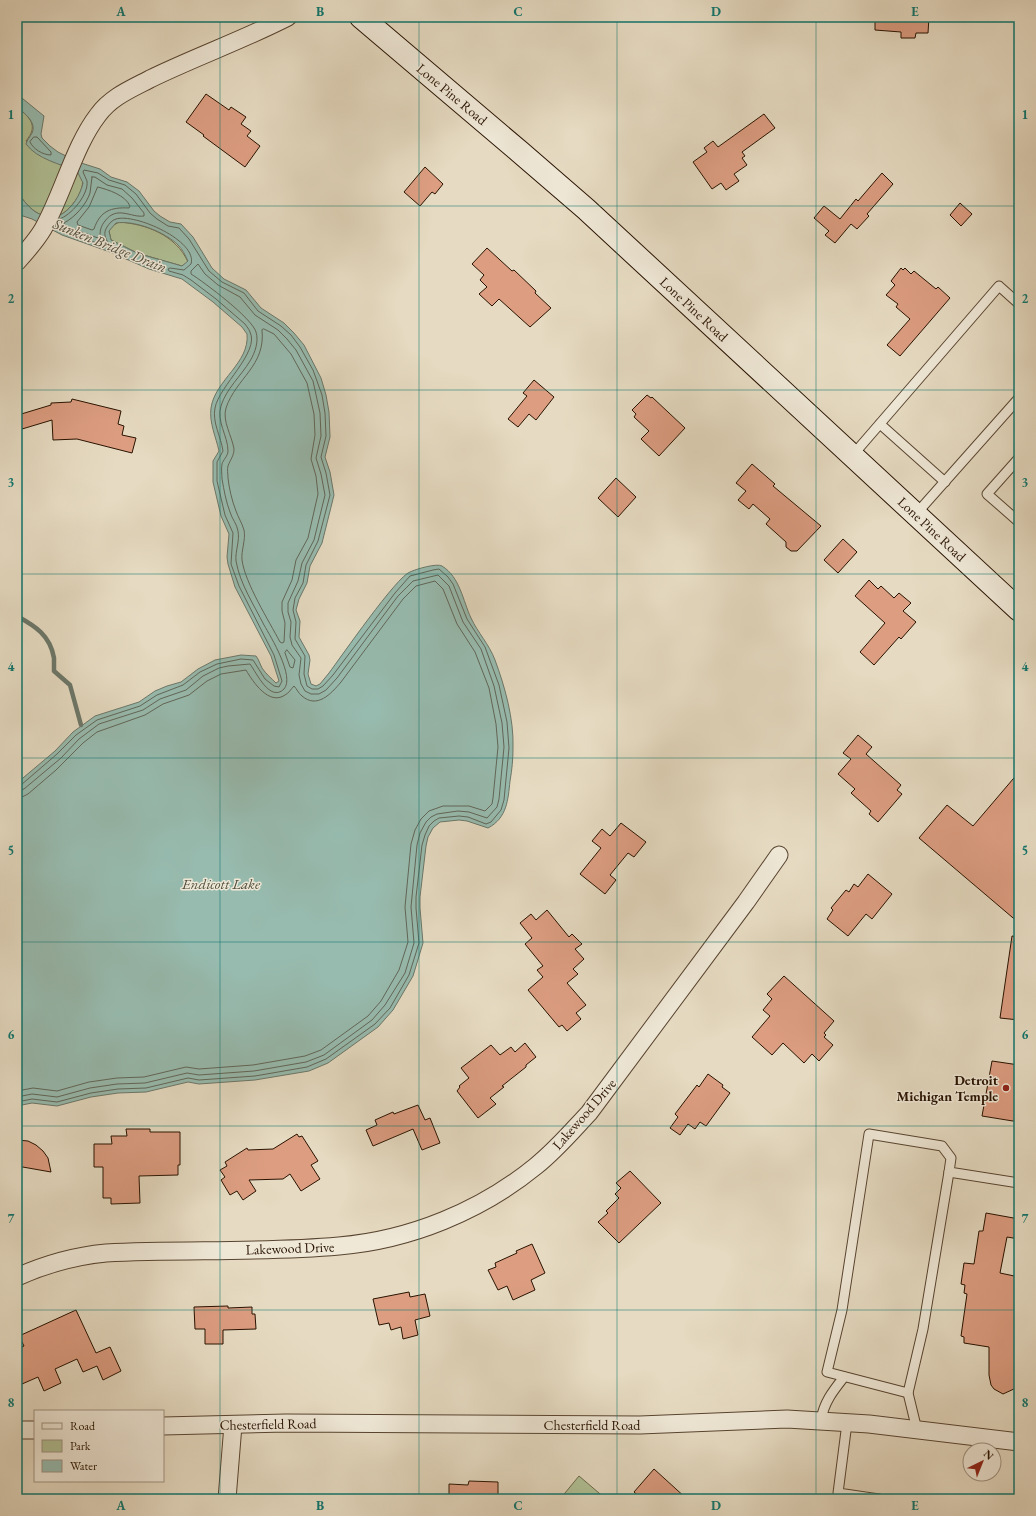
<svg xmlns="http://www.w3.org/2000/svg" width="1036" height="1516" font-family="'EB Garamond',serif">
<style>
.green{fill:#b1c196;stroke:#6c6a4b}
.water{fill:#97bbaf;stroke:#6b7769;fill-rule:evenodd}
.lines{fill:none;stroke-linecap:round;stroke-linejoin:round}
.shore{stroke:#606658;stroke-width:1}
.stream{stroke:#6b7769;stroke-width:4.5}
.building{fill:#dc9d81;stroke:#281200}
.lane-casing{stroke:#584430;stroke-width:11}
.street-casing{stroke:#584430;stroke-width:19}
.secondary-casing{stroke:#281200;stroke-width:24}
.lane{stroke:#efe8d7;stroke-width:9}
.street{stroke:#efe8d7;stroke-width:17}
.secondary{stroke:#efe8d7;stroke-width:22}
.grid{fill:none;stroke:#0f766e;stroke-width:1;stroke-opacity:0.55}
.poi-dot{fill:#8f2418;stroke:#efe8d7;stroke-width:1.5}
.labels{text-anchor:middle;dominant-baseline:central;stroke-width:3;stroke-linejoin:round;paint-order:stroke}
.street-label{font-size:14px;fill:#281200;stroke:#efe8d7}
.poi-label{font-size:14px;font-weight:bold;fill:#281200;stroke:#efe8d7;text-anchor:end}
.water-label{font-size:15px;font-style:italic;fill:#4f4d3d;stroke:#efe8d7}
.neatline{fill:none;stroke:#0f766e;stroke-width:1.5}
.grid-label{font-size:13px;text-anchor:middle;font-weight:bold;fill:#0f766e}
</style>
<rect width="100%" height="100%" fill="#e6dbc2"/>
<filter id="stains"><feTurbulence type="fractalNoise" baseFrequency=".005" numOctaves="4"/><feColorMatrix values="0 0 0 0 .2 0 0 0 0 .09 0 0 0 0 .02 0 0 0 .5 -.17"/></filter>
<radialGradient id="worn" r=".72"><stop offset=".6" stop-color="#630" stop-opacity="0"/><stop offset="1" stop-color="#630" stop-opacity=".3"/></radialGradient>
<g class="green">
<path d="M17,107c13,11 22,18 9,34 12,8 24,16 36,24 5,2 11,3 15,6 15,12 -4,36 -15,43 -22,6 -30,-3 -42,-18h-3z"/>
<path d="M119,222c27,2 57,13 69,40l-6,4 -35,-10 -6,-1 -30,-15 -2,-9 3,-5z"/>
<polygon points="579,1476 606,1499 560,1499"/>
</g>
<path class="water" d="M17,94l27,22 -3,18 1,4 8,8 8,6 20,10 22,7 11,8 16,5 12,9 15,20 6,5 10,6 11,2 12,13 19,31 12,11 22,11 15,18 23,15 10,10 10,12 17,33 5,17 3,17 1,25 -5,20 5,15 4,23 -12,48 -12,23 -3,17 -8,16 -3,11 4,11 -1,16 10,18 1,5 -2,14 3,10 5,2 4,-2 9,-11c12,-16 68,-97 81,-101 6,-3 27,-9 32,-6 18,11 21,35 29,52 7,15 18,26 24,42 10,27 19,59 18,88 0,11 -1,22 -3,33 -2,19 -3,37 -22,47l-21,-7 -8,-1 -19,2 -7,6 -5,9 -2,9 -6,51v11l3,35 -10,33 -20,34 -15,17 -50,36 -19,8 -54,9 -56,4 -11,-2 -42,10 -28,1 -27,4 -34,9 -25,-3 -15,3v-323l38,-32 18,-19 22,-16 44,-14 16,-11 12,-5 14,-4 17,-13 17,-9 26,-5 15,1c3,4 4,8 6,12 4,6 9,10 14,15l3,-2 -8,-25 -36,-69 -7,-23 -1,-7 2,-23 -8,-18 -8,-34v-21l6,-10c-3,-14 -10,-28 -8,-43 4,-28 39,-45 36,-74l-5,-7 -29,-25 -31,-23 -33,-10 -39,-17 -48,-17 -30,-16 -15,-5 1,-18h2c12,15 20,24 42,18 11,-7 18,-19 21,-31l-6,-12c-17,-7 -40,-12 -51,-27 1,-4 4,-7 6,-11 5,-11 -8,-20 -15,-26zM116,223c19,-3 49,9 62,22 5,5 7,10 10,16l-6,5 -35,-10 -6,-1 -30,-15 -2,-9z"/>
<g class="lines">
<g class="shore">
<path d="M34,137h3l14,15v3c-8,0 -18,-6 -21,-13z"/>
<path d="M92,177h3l12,8 15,4 10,9 12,15v3c-13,2 -27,-11 -39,5 -4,5 -5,9 -5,15l-2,2 -33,-12 -1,-3c11,-6 22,-18 26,-30 1,-5 1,-11 2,-16z"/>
<path d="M98,187c11,3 27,8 32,19l-1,2c-18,-1 -29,3 -35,21l-2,1 -14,-5 -1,-3 12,-15z"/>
<path d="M264,329l10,5 17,20 16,29 7,31 1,21 -4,24 5,17 2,18 -10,44 -12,22 -4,20 -10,22v9l3,12 -1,19 -2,1 -2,-1c-11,-21 -35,-59 -38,-82 -1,-10 4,-20 2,-30 -2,-7 -6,-13 -8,-19 -4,-10 -7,-23 -8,-33 0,-4 -1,-9 0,-12 2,-6 6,-10 6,-17 -2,-13 -12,-28 -8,-41 10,-30 40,-42 36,-78z"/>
<polygon points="287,650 295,660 293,668 290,667 285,653"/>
<path d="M17,786l4,-1 36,-31 19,-19 21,-15 43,-14 17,-11 26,-10 17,-13 17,-8 24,-5 12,1 12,19 9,7 5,1 3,-6 -8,-26 -35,-69 -8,-22 2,-31 -8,-18 -8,-34v-19l6,-11c-2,-14 -11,-29 -8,-43 4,-22 45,-56 35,-76 -1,-3 -3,-5 -5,-8l-29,-25 -25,-19 -8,-5 -14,-4 -1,-2 2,-1 14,2 7,-6c7,-23 -56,-51 -75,-45 -4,1 -7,5 -9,8 -4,6 -2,11 2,17l-2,2 -23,-7 -29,-12"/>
<path d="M17,791l7,-2 37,-31 18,-19 20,-15 44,-14 17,-11 26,-9 17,-14 16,-8 9,-2 22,-2c6,8 20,39 34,25 11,-12 -13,-52 -20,-64 -10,-20 -24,-41 -28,-64 -1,-10 4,-20 2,-30 -1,-7 -6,-12 -8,-19 -4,-10 -6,-22 -8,-33 0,-4 -1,-10 0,-15 1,-4 6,-8 6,-13 0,-15 -12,-30 -7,-45 5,-17 20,-30 29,-45 5,-8 9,-20 6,-29 -4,-14 -52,-50 -65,-58v-3l7,-7 7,10 13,11 22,12 15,18 23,15 9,9 9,11 17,31 7,32 1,23 -5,22 5,16 4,21 -11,45 -12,23 -4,18 -10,22v9l3,10 -1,15 2,8 9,13 -2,17 2,9 4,7 6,3h8l7,-4 11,-12 61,-82 15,-15 25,-6 11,11 14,36 18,27 13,37 8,37 2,24 -5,52 -2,8 -10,11 -18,-6 -11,-1 -21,3 -6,3 -5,5 -6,11 -3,12 -6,62 3,36 -9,30 -20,32 -13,15 -48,35 -18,7 -52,9 -55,4 -12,-2 -42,10 -28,1 -27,4 -33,9 -25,-3 -15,3"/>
<path d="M17,797h5l6,-3 28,-24 27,-27 14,-11 48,-17 18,-11 26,-9 18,-14 14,-7 25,-4c7,12 23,36 39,25 4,-2 6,-6 9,-9 3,3 4,7 8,10 15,13 29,-2 39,-14l62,-83 13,-13 19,-5 8,8 14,35 18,28 14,36 7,36 2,23 -5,51 -1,6 -7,7 -16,-5h-26l-14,5 -8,8 -6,11 -4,14 -6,63 3,35 -9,28 -18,31 -13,15 -47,34 -16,6 -52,9 -54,4 -13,-2 -42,10 -27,1 -28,4 -32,9 -24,-3 -16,3"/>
<path d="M17,1102l15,-3 25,3 34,-9 27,-4 28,-1 42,-10 11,2 56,-4 52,-9 19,-8 49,-35 15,-16 19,-33 10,-32 -3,-35v-11l6,-52 3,-10 4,-9 5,-5 5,-3 20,-2 9,1 18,7 5,-2 10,-12 3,-10 5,-52 -2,-26 -8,-37 -14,-38 -18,-28 -14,-35 -5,-7 -9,-8 -6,1 -23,6 -15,17 -62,82 -10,11 -5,3h-6l-5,-3 -3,-12 1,-18 -10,-17 1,-17 -3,-12 2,-12 8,-15 3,-18 12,-24 12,-46 -4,-22 -5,-16 5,-21 -1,-23 -3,-18 -9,-25 -13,-23 -9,-12 -10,-9 -23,-15 -14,-18 -22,-11 -13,-11 -20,-32 -10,-11 -11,-2 -11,-7 -7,-6 -14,-19 -11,-9 -16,-5 -11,-7 -14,-3 -1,2c1,3 3,6 4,9 2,13 -16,35 -28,38"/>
</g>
<path class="stream" d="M17,616c18,10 33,19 37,42 0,4 0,9 0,13l16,14 11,40"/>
</g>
<g class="building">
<polygon points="875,17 929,17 928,33 916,33 915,38 901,38 901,32 875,30"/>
<polygon points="206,94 229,110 231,107 246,117 241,124 251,131 247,136 260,146 245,167 203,136 204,135 186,122"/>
<polygon points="764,114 775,128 742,152 745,156 742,158 747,165 734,174 739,181 726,190 721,183 712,189 693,162 707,152 704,148 713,141 718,147"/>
<polygon points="425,167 443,184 435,194 432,192 420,206 404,192"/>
<polygon points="882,173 893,184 867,214 869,216 857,229 851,224 835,243 825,235 829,231 814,218 824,206 840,219 856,199 858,201"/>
<polygon points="960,203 972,214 961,226 950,215"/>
<polygon points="487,248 512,271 514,270 536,291 535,293 551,308 530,327 499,299 492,306 479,294 487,287 480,280 484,275 472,264"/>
<polygon points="901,268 903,270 905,268 911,274 914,271 936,289 938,287 950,298 900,356 887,345 910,319 896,307 898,304 886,295 895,285 891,281"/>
<polygon points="534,380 554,397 536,420 529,414 518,427 508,419 527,396 523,393"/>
<polygon points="647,395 651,398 652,397 685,428 659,456 641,439 649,431 634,417 636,414 632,410"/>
<polygon points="72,399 121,411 118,424 124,426 122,435 136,438 132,453 77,439 53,440 52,420 22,429 18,415 51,405 51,403 71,402"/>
<polygon points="752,464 775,484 773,486 821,526 797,551 791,551 786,547 786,542 766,524 770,519 753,504 749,509 738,500 746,491 736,483"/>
<polygon points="616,478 636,497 618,517 598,498"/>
<polygon points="843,539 857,552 838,573 824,560"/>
<polygon points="869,580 878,589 881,586 894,598 899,593 911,603 903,611 916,622 901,639 899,637 874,665 860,652 885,623 855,596"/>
<polygon points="858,735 872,747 866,754 901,785 897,790 902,794 878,822 869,814 871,811 851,793 855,789 838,774 851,759 843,753"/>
<polygon points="1019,772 1019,923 919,838 947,805 973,826"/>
<polygon points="621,823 646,842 634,857 628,853 610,875 616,880 605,894 580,874 601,848 592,841 602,829 610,836"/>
<polygon points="868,874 892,894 872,919 866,914 848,936 827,919 833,910 831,908 846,890 849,892 854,884 858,887"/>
<polygon points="547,910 569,937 572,934 582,944 575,949 584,959 573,969 578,974 567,983 586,1005 576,1013 581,1019 567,1031 562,1025 559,1027 528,990 543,977 537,970 543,966 525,944 532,938 520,923 531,914 536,920"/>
<polygon points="1012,936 1019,937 1019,1020 1000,1018"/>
<polygon points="784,976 834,1021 824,1033 826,1035 824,1037 833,1045 819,1061 812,1054 804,1063 783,1043 772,1055 752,1037 770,1016 763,1010 772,999 767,994"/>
<polygon points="525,1043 536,1057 526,1065 526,1067 502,1086 504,1087 490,1098 496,1104 478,1118 457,1091 460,1087 459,1086 469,1078 461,1068 491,1045 500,1055 511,1047 515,1052"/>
<polygon points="992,1061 1019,1065 1019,1122 982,1116"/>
<polygon points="708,1074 723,1085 722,1087 730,1093 706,1126 700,1122 695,1129 688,1124 680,1135 670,1128 678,1117 675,1114 697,1085 699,1087"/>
<polygon points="418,1105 425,1120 430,1118 440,1143 422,1150 413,1129 373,1146 366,1130 377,1125 375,1120 393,1112 394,1114"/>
<polygon points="126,1129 150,1129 150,1132 180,1132 180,1165 178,1165 178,1175 139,1176 140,1203 111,1204 111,1198 103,1198 103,1167 94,1167 94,1144 112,1144 111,1136 127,1136"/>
<polygon points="297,1134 299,1137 302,1136 318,1161 311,1165 320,1179 301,1191 290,1174 283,1179 249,1180 256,1191 243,1200 237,1191 230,1195 221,1180 225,1177 220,1170 227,1166 225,1162 247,1148 248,1150 273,1149"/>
<polygon points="17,1140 28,1141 36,1145 43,1151 48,1158 51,1172 17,1166"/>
<polygon points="630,1171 661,1203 619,1243 598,1222 608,1213 606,1211 619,1198 615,1194 621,1188 616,1183"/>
<polygon points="986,1213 1019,1219 1019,1239 1007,1237 1000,1273 1019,1277 1019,1384 1016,1388 1003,1394 994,1389 991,1385 989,1375 989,1347 964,1343 964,1337 961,1336 967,1294 964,1293 965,1285 961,1284 964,1263 974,1264 979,1231 983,1231"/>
<polygon points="532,1244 545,1273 531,1280 535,1290 513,1300 507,1286 498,1290 488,1270 496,1267 495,1263 517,1253 516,1251"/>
<polygon points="409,1292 410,1297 425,1294 430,1316 415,1320 418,1335 403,1339 401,1327 391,1330 389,1323 379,1325 373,1299"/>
<polygon points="228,1306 228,1308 252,1307 252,1314 255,1314 256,1329 223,1330 223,1344 205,1344 205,1329 195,1329 194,1307"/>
<polygon points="76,1310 96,1353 110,1347 121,1371 103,1380 97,1366 83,1372 77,1359 55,1369 61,1383 44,1391 38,1377 22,1384 17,1372 17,1349 24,1346 19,1336"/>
<polygon points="654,1469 687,1499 642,1499 634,1492"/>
<polygon points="469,1481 498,1482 498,1499 449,1499 449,1484 468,1485"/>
</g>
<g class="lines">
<g class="lane-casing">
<g id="lane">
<polyline points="880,424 945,482"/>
<polyline points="852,456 999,286 1019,304"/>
<polyline points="1019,458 987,494 1019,522"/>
<polyline points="916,514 1019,398"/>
<polyline points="908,1393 827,1372 842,1310 869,1134 942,1146 951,1158 949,1172 1019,1183"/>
<path d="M821,1420c3,-18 12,-29 23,-43"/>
<polyline points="847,1423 838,1493 879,1499"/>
<polyline points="917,1430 908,1393 923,1329 949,1172"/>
</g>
</g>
<g class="street-casing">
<g id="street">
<path d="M17,262c9,-10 19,-21 26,-33 20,-35 31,-83 55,-114 13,-18 33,-26 52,-36 45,-22 93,-39 138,-62"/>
<path d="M17,1277c29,-13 57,-21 89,-24 77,-4 155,0 233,-7 71,-6 142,-35 197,-80 20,-16 36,-35 53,-53l157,-211 33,-47"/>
<polyline points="163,1426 286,1423 640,1425 787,1419 869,1424 1019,1442"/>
<polyline points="17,1430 35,1430"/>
<polyline points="227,1499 233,1425"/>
</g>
</g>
<g class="secondary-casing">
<polyline id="secondary" points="361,17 520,152 586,209 1019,610"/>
</g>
<use href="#lane" class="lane"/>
<use href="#street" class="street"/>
<use href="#secondary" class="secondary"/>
</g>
<path class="grid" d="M220,17v1482M419,17v1482M617,17v1482M816,17v1482M17,206h1002M17,390h1002M17,574h1002M17,758h1002M17,942h1002M17,1126h1002M17,1310h1002"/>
<circle class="poi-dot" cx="1006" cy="1088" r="4"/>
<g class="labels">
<g class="street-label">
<text transform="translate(452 94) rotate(40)">Lone Pine Road</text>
<text transform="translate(694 309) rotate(43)">Lone Pine Road</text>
<text transform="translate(932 529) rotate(43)">Lone Pine Road</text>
<text transform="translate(584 1114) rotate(-49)">Lakewood Drive</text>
<text transform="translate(290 1248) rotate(-2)">Lakewood Drive</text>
<text transform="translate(268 1424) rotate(-1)">Chesterfield Road</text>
<text x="592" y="1425">Chesterfield Road</text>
</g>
<g class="poi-label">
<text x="998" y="1080">Detroit<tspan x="998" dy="16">Michigan Temple</tspan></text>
</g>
<g class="water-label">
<text transform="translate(110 245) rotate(22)">Sunken Bridge Drain</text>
<text x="221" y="883">Endicott Lake</text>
</g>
</g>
<rect width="1036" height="1516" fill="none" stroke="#e6dbc2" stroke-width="44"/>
<rect x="34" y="1410" width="130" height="72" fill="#efe8d7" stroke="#9f9281"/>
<rect x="42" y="1423" width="20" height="6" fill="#efe8d7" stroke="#9f9281"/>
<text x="70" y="1430" font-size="12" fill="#281200">Road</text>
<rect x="42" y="1440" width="20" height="12" fill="#b1c196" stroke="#9f9281"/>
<text x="70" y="1450" font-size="12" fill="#281200">Park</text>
<rect x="42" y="1460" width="20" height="12" fill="#97bbaf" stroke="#9f9281"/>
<text x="70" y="1470" font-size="12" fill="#281200">Water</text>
<g transform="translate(982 1462) rotate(43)"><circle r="19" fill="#efe8d7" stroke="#9f9281"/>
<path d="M0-3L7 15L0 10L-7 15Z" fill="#8f2418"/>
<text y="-6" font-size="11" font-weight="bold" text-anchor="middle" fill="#281200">N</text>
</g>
<rect x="22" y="22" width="992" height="1472" class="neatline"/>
<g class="grid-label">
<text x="121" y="16">A</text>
<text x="320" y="16">B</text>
<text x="518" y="16">C</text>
<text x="716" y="16">D</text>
<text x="915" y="16">E</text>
<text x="11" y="119">1</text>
<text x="1025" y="119">1</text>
<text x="11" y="303">2</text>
<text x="1025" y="303">2</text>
<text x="11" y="487">3</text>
<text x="1025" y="487">3</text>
<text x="11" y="671">4</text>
<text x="1025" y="671">4</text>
<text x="11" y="855">5</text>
<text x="1025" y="855">5</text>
<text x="11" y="1039">6</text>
<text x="1025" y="1039">6</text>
<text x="11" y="1223">7</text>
<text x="1025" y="1223">7</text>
<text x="11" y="1407">8</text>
<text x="1025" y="1407">8</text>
<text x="121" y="1510">A</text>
<text x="320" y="1510">B</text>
<text x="518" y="1510">C</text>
<text x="716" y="1510">D</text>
<text x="915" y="1510">E</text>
</g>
<rect width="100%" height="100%" filter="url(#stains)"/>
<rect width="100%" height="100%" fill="url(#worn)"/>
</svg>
